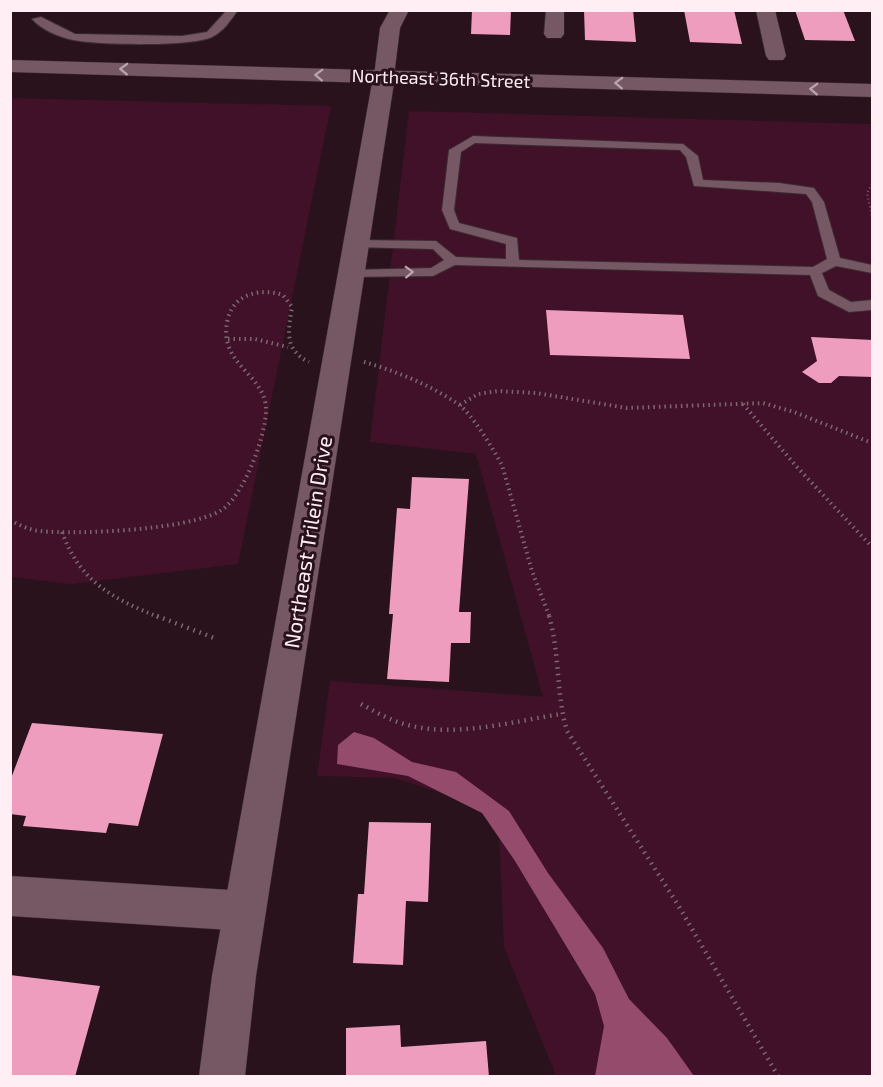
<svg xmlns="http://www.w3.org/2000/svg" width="883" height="1087" font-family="'Exo 2',sans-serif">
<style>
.green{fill:#401128}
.water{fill:#944b6c}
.building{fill:#ee9dbf}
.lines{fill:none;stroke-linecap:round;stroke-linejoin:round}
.lane-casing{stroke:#3b2c32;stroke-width:2}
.street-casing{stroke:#3b2c32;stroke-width:1}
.secondary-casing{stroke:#3b2c32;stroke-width:1}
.path-far2{stroke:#7d6871;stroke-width:2;stroke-dasharray:1 3;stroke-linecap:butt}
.path-far1{stroke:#7d6871;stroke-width:4;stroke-dasharray:1.5 4;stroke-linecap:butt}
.path{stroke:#7d6871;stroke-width:4.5;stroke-dasharray:1.5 5;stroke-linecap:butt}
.lane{fill:#755863;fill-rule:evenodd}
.street{fill:#755863;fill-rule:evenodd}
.secondary{fill:#755863;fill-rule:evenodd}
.oneway{stroke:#baa3ac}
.labels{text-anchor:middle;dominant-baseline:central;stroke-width:6;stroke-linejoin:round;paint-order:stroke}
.far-street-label{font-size:18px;fill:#ffeef4;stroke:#29121c}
.street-label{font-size:21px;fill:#ffeef4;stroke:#29121c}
</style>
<rect width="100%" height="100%" fill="#29121c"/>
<g class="green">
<polygon points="11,98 331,106 238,564 71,584 11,577"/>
<polygon points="409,111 872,124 872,1076 556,1076 504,947 498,812 395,778 317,776 330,681 543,697 476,454 370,442"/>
</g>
<polygon class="water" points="354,732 374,738 412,762 456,772 509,811 548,873 603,948 629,999 667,1038 694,1076 595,1076 604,1026 595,994 515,861 482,813 408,776 337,764 338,745"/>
<g class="building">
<polygon points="472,10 511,10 510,35 471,34"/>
<polygon points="584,10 633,10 636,42 585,40"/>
<polygon points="684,10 734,10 742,44 690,42"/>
<polygon points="795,10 843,10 855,41 805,40"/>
<polygon points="546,310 683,315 690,359 550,355"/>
<polygon points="811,337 873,340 873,377 839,376 831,383 819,383 802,372 817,361"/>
<polygon points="412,477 469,479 459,612 471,612 470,643 451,643 449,682 387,679 393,614 389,614 397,508 410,509"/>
<polygon points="32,723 163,734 138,826 109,823 106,833 23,826 26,816 10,814 10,781"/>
<polygon points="369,822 431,823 428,902 406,901 403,965 353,963 358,894 364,894"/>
<polygon points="10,975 100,986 75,1077 10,1077"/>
<polygon points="400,1025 401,1047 486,1041 489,1077 346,1077 346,1028"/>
</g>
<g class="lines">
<g class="lane-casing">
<g id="lane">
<path d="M227,10h11c-7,10 -15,22 -26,27 -21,10 -115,8 -139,3 -14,-3 -31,-10 -41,-21l9,-2 34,17 107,2 25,-4z"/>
<path d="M473,136l210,8 15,12 5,24 76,3 35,5 10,14 16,56 32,7v8l-36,-7 -14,7 7,17 22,12 21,-2v10l-23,2 -31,-16 -8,-21 -355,-10 -22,11 -87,1v-6l5,-1 80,-2 13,-8 -11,-11 -82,-2v-6l5,-1 80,1 20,16 50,2v-15l-56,-15 -8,-19 7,-60zM475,143l205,7 6,7 8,29 112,8 6,8 15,57 -14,8 -294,-7 -2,-22 -58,-15 -5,-13 7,-58z"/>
</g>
</g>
<g class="street-casing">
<g id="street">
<polygon points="390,10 409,10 400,28 394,76 391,80 377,80 374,76 380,28"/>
<polygon points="546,10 564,10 564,34 561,38 547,38 544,34"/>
<polygon points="756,10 775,10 786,56 783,60 769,60 766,56"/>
<polygon points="10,876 246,891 260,897 266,911 260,925 246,931 10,916"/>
</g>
</g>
<g class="secondary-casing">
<polygon id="secondary" points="10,60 872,84 872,97 394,83 256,976 245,1076 199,1076 212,976 372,83 10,72"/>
</g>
<polyline class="path-far2" points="872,184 867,193 872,217"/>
<g class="path-far1">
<polyline points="228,339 255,339 288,347"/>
<path d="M364,362c32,9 66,23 94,42 15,11 35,45 44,61l30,106 18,47"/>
<polyline points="743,404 796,466 872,547"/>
<polyline points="460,405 478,394 499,391 536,393 627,408 763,403 794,412 872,443"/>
<path d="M10,520c9,5 19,10 30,11 38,4 147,-1 180,-20 23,-13 46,-75 46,-101 0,-37 -50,-45 -38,-92 7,-25 33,-30 55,-23l9,12c-4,24 -8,43 17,55"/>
<path d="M62,532c18,50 51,67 99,86"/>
</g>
<g class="path">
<polyline points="157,616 214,638"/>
<path d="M549,616c11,38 7,78 18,115l111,174 100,171"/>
<path d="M361,704c15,8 30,17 47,21 48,13 106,-4 154,-11"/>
</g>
<use href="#lane" class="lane"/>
<use href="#street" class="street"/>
<use href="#secondary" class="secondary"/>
</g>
<defs><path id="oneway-chevron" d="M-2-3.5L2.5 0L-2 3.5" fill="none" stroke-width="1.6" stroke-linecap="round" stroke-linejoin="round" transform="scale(1.5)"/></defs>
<g class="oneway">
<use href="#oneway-chevron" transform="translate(124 69) rotate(-178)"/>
<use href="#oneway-chevron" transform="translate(319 75) rotate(-178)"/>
<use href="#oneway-chevron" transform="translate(619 83) rotate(-178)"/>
<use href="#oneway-chevron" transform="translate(814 89) rotate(-178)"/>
<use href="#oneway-chevron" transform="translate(409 272) rotate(-2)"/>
</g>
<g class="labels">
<g class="far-street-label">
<text transform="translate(441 78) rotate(2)">Northeast 36th Street</text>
</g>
<g class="street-label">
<text transform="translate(307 542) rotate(-81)">Northeast Trilein Drive</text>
</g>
</g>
<rect width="883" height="1087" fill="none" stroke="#ffeef4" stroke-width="24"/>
</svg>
